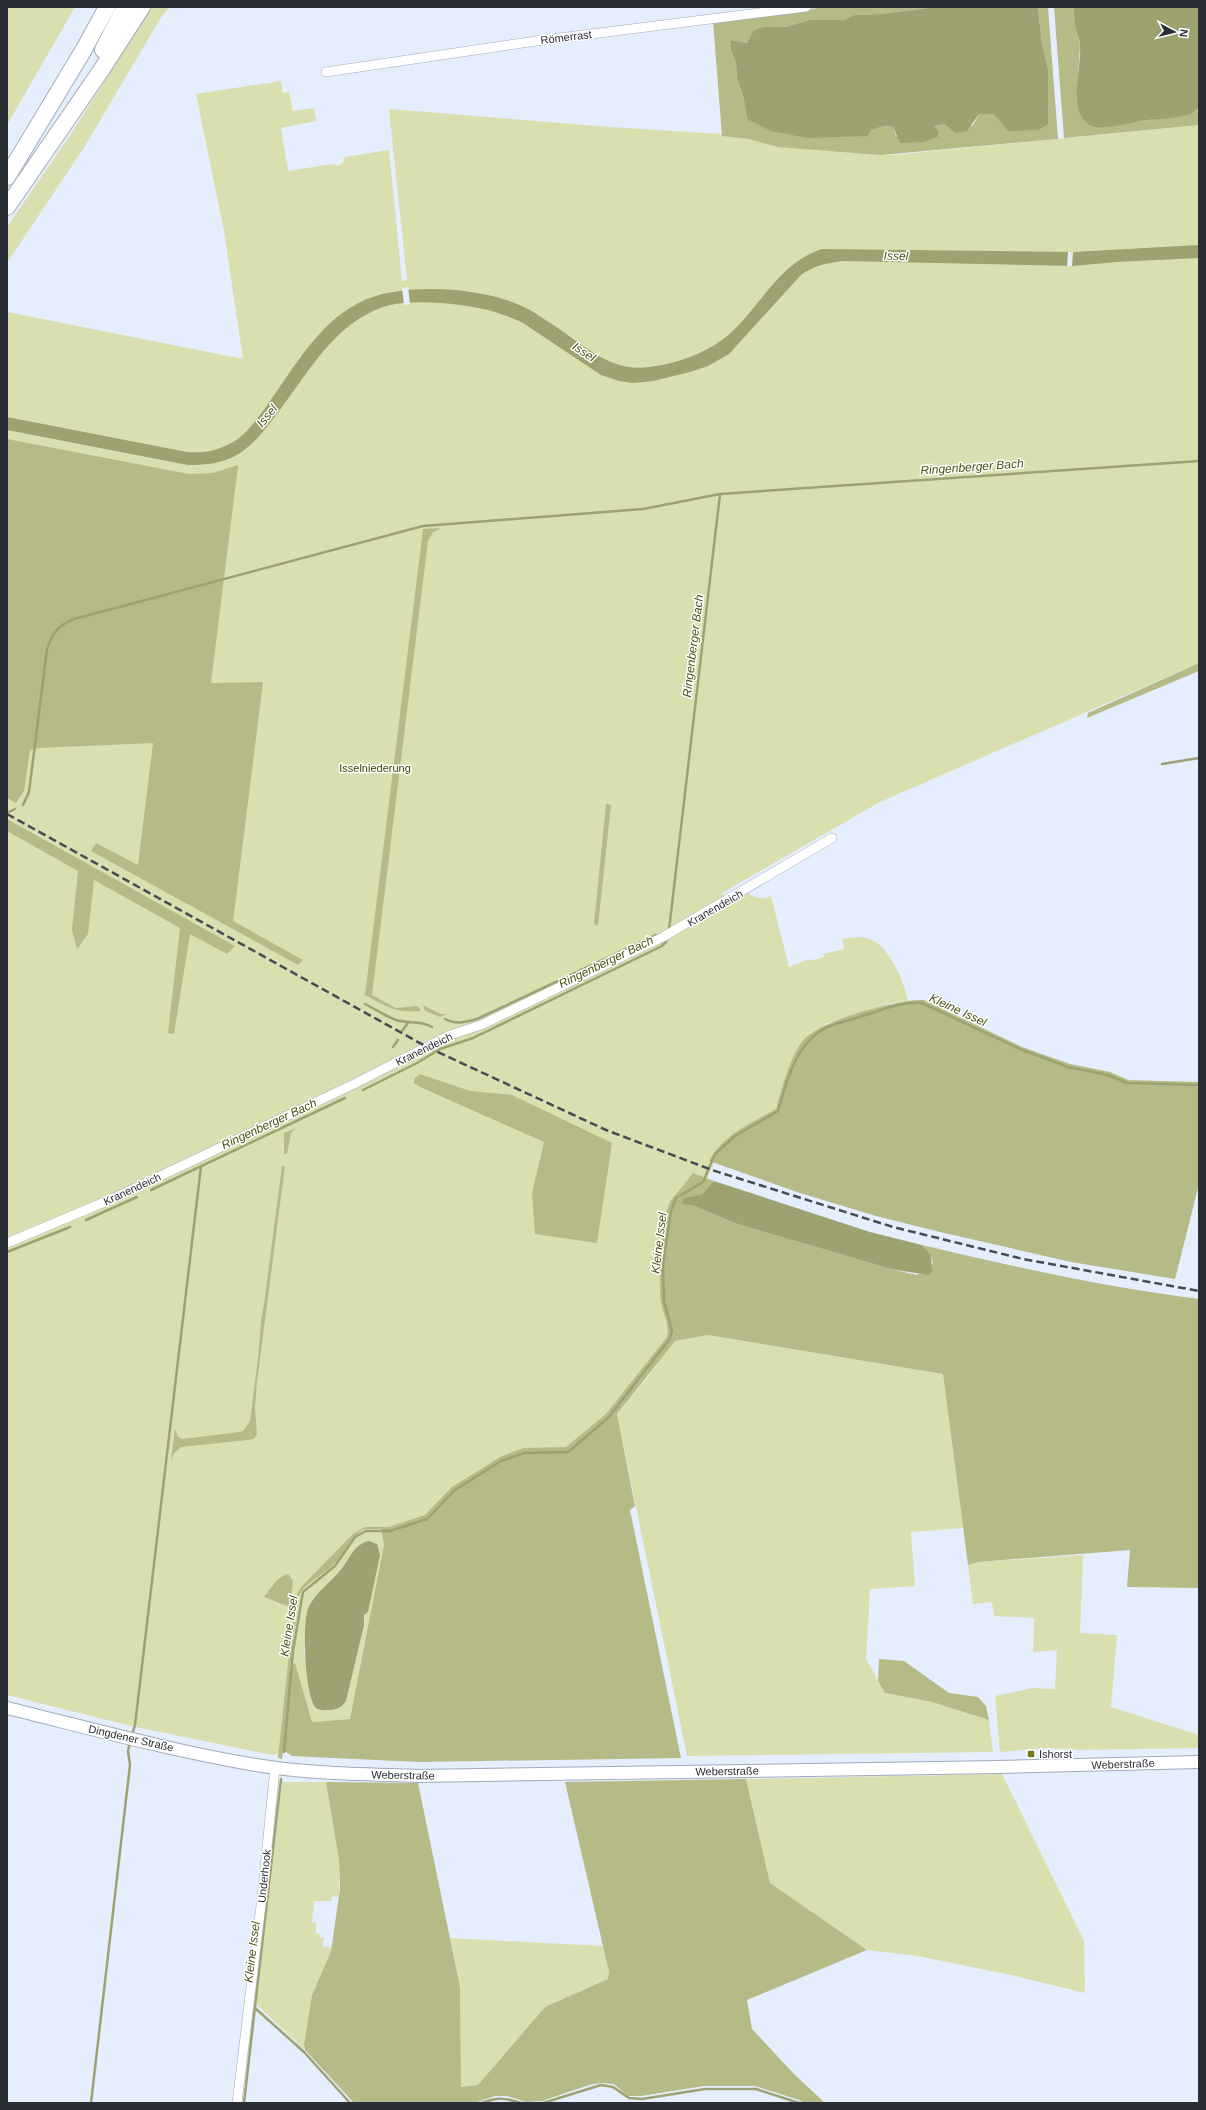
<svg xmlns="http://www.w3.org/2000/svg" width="1206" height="2110" font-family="Helvetica,sans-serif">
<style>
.green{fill:#dadfb0;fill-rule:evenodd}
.forest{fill:#b5ba87;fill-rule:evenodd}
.water{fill:#9da270}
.pier{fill:#e5eefc}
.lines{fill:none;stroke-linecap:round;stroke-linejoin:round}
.stream{stroke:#9da270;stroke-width:2.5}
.minor-casing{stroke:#a0abbb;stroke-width:10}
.secondary-casing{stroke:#a0abbb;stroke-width:14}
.motorway-casing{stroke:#a0abbb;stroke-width:18}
.minor{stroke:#fff;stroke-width:9}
.secondary{stroke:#fff;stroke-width:12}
.motorway{stroke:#fff;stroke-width:16}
.rail{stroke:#474b54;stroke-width:2.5;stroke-dasharray:8 4;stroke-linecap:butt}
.poi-dot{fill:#737821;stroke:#fff;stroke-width:1.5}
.labels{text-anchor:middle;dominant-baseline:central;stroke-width:3;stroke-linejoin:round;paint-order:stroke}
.street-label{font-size:11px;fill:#2a2e35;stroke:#fff}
.park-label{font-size:11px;fill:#414506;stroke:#fff}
.poi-label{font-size:11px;fill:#2a2e35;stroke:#fff;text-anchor:start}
.water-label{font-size:12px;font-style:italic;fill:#4d5116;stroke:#fff}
</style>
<rect width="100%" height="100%" fill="#e5eefc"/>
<g class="green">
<polygon points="7,7 75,7 7,125"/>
<polygon points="152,7 169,7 160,19 85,146 7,263 7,227 71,134"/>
<path d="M281,81l2,12 6,-1 4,19 21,-3 2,13 -35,7 7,43 44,-7c7,3 11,1 13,-7l44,-7 13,131 5,-1 -18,-171 222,18 111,7 1,2 169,19 307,-30v538l-319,139 -158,91 4,15 2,-3 20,-12c5,5 16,7 23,3l18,71 21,-8v2l14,-4 -1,-3 21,-5 -2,-10c6,-1 13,-2 19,-2 26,1 42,42 47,64l-12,1 -71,22 -44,86 -64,45 -11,27 -32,159 34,-6 235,39 20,154 -52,4 4,54 -45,3 -4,70 19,34 47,9 57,18 4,32 -306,4 -70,-342 42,-51 -88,91 -144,67 -46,12 3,12 -2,14 -32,160 -38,3 -25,29 -15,4 -141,-29 -124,-31v-1383l236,47 -19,-128 -28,-137zM369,1541l-5,84 -18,76 -30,7 -4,-9 -8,-49 8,-50 20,-19 27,-36z"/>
<polygon points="1083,1555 1080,1633 1117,1635 1111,1707 1199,1735 1199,1748 1082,1750 1047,1748 1000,1752 995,1696 1033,1688 1055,1689 1057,1650 1033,1652 1034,1618 994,1616 992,1602 973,1604 968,1565 978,1562"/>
<polygon points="1002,1774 1084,1941 1085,1993 1011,1975 918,1956 867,1950 770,1883 746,1779"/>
<polygon points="282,1782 326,1782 339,1860 339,1897 332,1896 331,1901 314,1901 312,1922 317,1923 315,1933 320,1934 319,1937 324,1938 322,1946 332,1948 312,1995 304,2045 305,2050 256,2004"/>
<polygon points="450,1938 603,1946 609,1972 608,1979 545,2007 478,2085 461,2087 460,1987"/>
</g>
<g class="forest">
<polygon points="826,7 936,7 880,14 854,15 844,20 809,20 785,27 762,27 753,31 747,43 731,40 731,50 736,63 737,79 743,95 747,119 868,136 870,130 884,126 893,127 896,136 925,142 938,137 939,131 934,126 944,124 955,133 973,125 979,114 994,114 1047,124 1048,69 1042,44 1038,7 1048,7 1058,139 881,155 778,147 749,139 722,136 713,21"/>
<polygon points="1054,7 1073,7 1080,46 1077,90 1078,106 1098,127 1171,117 1196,111 1199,108 1199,125 1064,138"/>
<polygon points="7,439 189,474 213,473 238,465 211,683 263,682 233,921 303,960 298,965 91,851 96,843 138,865 153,743 39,748 30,750 24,791 16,803 7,798"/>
<path d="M442,528l-9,4 -5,9 -56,454 24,13 22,-2 3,5c-27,2 -33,-4 -56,-16l58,-466z"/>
<polygon points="1199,663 1199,671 1087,718 1088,713"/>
<polygon points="606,804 611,805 598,926 594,924"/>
<polygon points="7,819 235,946 227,954 190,934 174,1034 168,1033 180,928 94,880 88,934 77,949 72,930 78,871 7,831"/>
<path d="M915,1000h9l98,47 48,17 40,8 18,8 71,2v102l-24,95 -104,-17 -131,-30 -64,-16 -76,-23 -91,-32c14,-26 42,-38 67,-52 6,-20 13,-49 25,-66 17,-23 85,-39 114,-43z"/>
<polygon points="423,1005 441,1014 447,1014 440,1017 425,1011"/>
<polygon points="420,1074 470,1091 512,1095 612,1143 597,1243 535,1234 532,1193 544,1142 418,1086 414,1083 414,1079"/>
<polygon points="296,1128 291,1133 287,1154 284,1154 284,1133"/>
<polygon points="282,1166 285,1166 257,1382 255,1408 257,1434 254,1439 248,1440 181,1447 174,1453 171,1461 175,1429 178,1437 182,1439 240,1432 244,1430 250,1421 258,1358 261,1320 264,1304"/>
<path d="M693,1173l21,8 -12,13 -18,4 -1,6 12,2 39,17 157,46 26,6 16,-11 -2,-9 -9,-10c92,22 184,42 277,54v289l-72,-1 3,-37 -152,12 -10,3 -25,-191 -235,-39 -33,6 -58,73 18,92 -5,4 51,248 -262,4 -127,-6 -6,-4h-3l-1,7 -4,-1 16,-150 2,-12 5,-9 52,-53 12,-7h24l36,-12 27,-28 48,-30 23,-9 43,-1 40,-33 61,-77c3,-11 -4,-24 -6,-35 -3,-19 0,-89 11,-103 7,-8 14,-17 21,-26zM365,1529h16l3,16 -34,174 -38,3 -17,-59 -5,3 9,-70c5,-13 25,-21 34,-31 13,-12 15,-28 32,-36z"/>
<polygon points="286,1574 289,1575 293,1581 290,1607 264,1597 277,1580"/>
<polygon points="879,1659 904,1661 949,1693 978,1697 986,1706 989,1720 932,1702 885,1693 878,1681"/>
<polygon points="746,1779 770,1883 867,1950 747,2000 752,2029 795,2075 825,2103 804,2103 799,2100 755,2086 704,2086 641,2096 628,2096 614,2084 601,2083 589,2085 542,2101 526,2102 507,2096 495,2096 475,2103 354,2103 305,2050 304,2045 312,1995 331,1951 340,1889 339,1860 326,1782 418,1783 460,1987 461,2087 478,2085 545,2007 608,1979 609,1972 565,1782"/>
</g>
<g class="water">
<polygon points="936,7 1038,7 1042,44 1048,69 1048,124 1038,130 1008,131 994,114 979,114 967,131 955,133 944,124 934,126 939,131 938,137 925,142 900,143 893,127 884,126 871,130 868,136 807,138 771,131 747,119 743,95 737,79 736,63 731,50 731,40 747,43 753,31 762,27 785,27 809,20 844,20 854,15 880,14"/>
<path d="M1073,7h126v101c-12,12 -42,10 -58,13 -11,2 -40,9 -49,5 -26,-12 -10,-58 -12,-80 0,-7 -3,-12 -4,-18 -2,-7 -1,-14 -3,-21z"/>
<path d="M1199,245v13l-83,4 -43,4 -230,-5c-16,2 -28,4 -42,14l-72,79 -21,12 -18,6 -37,9 -20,2 -14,-2 -18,-6 -78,-52c-26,-13 -54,-18 -82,-20 -18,-1 -37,-2 -55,3 -53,17 -78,68 -110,109 -12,16 -25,33 -43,42 -14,7 -30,8 -45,8l-181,-35v-13l180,35c13,1 26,0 38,-6 20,-8 31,-26 43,-42 28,-39 52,-85 99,-105 39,-16 111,-12 150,5 11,4 21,11 30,17 33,20 61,52 102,46 27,-3 58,-14 78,-31 33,-28 51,-73 95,-87l252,3z"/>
<polygon points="714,1181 870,1232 922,1245 931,1255 932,1272 928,1275 891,1269 734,1223 695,1206 682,1204 684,1198 702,1194"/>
<path d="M369,1541l8,3 3,11 -12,57 -4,3v10l-18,76c-4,6 -8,8 -15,9 -5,0 -11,1 -15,-2 -11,-12 -14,-83 -8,-99 6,-16 24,-27 34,-41 9,-11 12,-24 27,-27z"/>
</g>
<g class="pier">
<polygon points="1068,252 1073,252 1072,266 1067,266"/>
<polygon points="408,287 410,304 404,305 402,288"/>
</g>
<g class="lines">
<g class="stream">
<polyline points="1162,764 1199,758"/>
<path d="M23,805l6,-13 18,-143c6,-17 10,-23 27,-30l349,-93 220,-17 77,-15 479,-33"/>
<polyline points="9,812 15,809"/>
<polyline points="669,930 720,494"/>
<path d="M365,1004c10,5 20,12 31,16 12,4 25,0 36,7"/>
<path d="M445,1019c11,6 21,3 32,0l179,-84"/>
<polyline points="402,1031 408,1023"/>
<polyline points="393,1047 398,1040"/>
<polyline points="363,1090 417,1063 440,1049 473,1038 662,946 666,942 668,937"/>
<polyline points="151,1190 345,1098"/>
<polyline points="86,1220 137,1197"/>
<polyline points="7,1252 70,1227"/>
<polyline points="132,1735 135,1725 201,1166"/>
<path d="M284,1752l9,-101 10,-59 32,-26 20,-29 11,-6h24l37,-12 28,-29 46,-29 23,-8 44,-1 40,-34 61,-78 3,-9 -8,-30 -1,-36 8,-54 5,-13 27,-16 12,-28 20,-18 43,-25c9,-30 18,-70 50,-84 12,-5 25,-8 38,-12 18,-6 37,-14 56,-12l98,46 48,18 40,8 19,8 72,2"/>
<polyline points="255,2008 304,2052 350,2103"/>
<polyline points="91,2103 130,1765 128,1751 130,1742"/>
<polyline points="244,2103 281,1779"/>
<path d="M482,2103c16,-6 23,-5 39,0"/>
<polyline points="543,2103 601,2085 613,2087 629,2098 642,2099 705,2089 756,2089 799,2103"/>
</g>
<g class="minor-casing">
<g id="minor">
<polyline points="326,72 536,41 806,7"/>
<polyline points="7,1243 114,1198 354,1084 450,1035 481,1025 663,937 832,838"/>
<polyline points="237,2103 262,1897 275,1768"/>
</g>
</g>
<g class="secondary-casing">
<path id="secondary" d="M7,1708c82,20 165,43 249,57 53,9 109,9 163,11l579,-9 201,-5"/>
</g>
<g class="motorway-casing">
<g id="motorway">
<polyline points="103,50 125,7"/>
<polyline points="7,177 83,51 107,7"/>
<polyline points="7,207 102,69 142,7"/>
</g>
</g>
<use href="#minor" class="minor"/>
<use href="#secondary" class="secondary"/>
<use href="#motorway" class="motorway"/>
<polyline class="rail" points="7,814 427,1047 606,1130 712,1170 893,1227 1023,1259 1199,1291"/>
</g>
<rect class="poi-dot" x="1027" y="1750" width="8" height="8" rx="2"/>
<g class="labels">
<g class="street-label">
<text transform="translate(566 37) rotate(-7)">Römerrast</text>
<text transform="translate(715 908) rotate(-30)">Kranendeich</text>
<text transform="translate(424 1049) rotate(-26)">Kranendeich</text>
<text transform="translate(132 1189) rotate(-25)">Kranendeich</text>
<text transform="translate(131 1738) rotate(13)">Dingdener Straße</text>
<text transform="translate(1123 1764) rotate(-2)">Weberstraße</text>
<text transform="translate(727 1771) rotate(-1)">Weberstraße</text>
<text transform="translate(403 1775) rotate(1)">Weberstraße</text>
<text transform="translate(264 1876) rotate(-84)">Underhook</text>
</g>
<g class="park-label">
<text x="375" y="768">Isselniederung</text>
</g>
<g class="poi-label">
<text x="1039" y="1754">Ishorst</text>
</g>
<g class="water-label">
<text transform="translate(896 256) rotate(1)">Issel</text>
<text transform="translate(584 352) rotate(34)">Issel</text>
<text transform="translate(267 416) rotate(-51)">Issel</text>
<text transform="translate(972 467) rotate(-4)">Ringenberger Bach</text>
<text transform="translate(693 646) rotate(-83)">Ringenberger Bach</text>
<text transform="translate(606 962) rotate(-26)">Ringenberger Bach</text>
<text transform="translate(958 1010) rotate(25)">Kleine Issel</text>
<text transform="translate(269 1124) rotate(-25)">Ringenberger Bach</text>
<text transform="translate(659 1243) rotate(-83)">Kleine Issel</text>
<text transform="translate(289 1626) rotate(-81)">Kleine Issel</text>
<text transform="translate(252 1952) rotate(-83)">Kleine Issel</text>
</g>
</g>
<rect width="1206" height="2110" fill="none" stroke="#2a2e35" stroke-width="16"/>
<g transform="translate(1174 32) rotate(97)" stroke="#ffffff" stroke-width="3" paint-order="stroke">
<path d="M0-3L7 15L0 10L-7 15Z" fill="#2a2e35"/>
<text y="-6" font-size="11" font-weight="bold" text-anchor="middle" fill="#2a2e35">N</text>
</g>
</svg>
